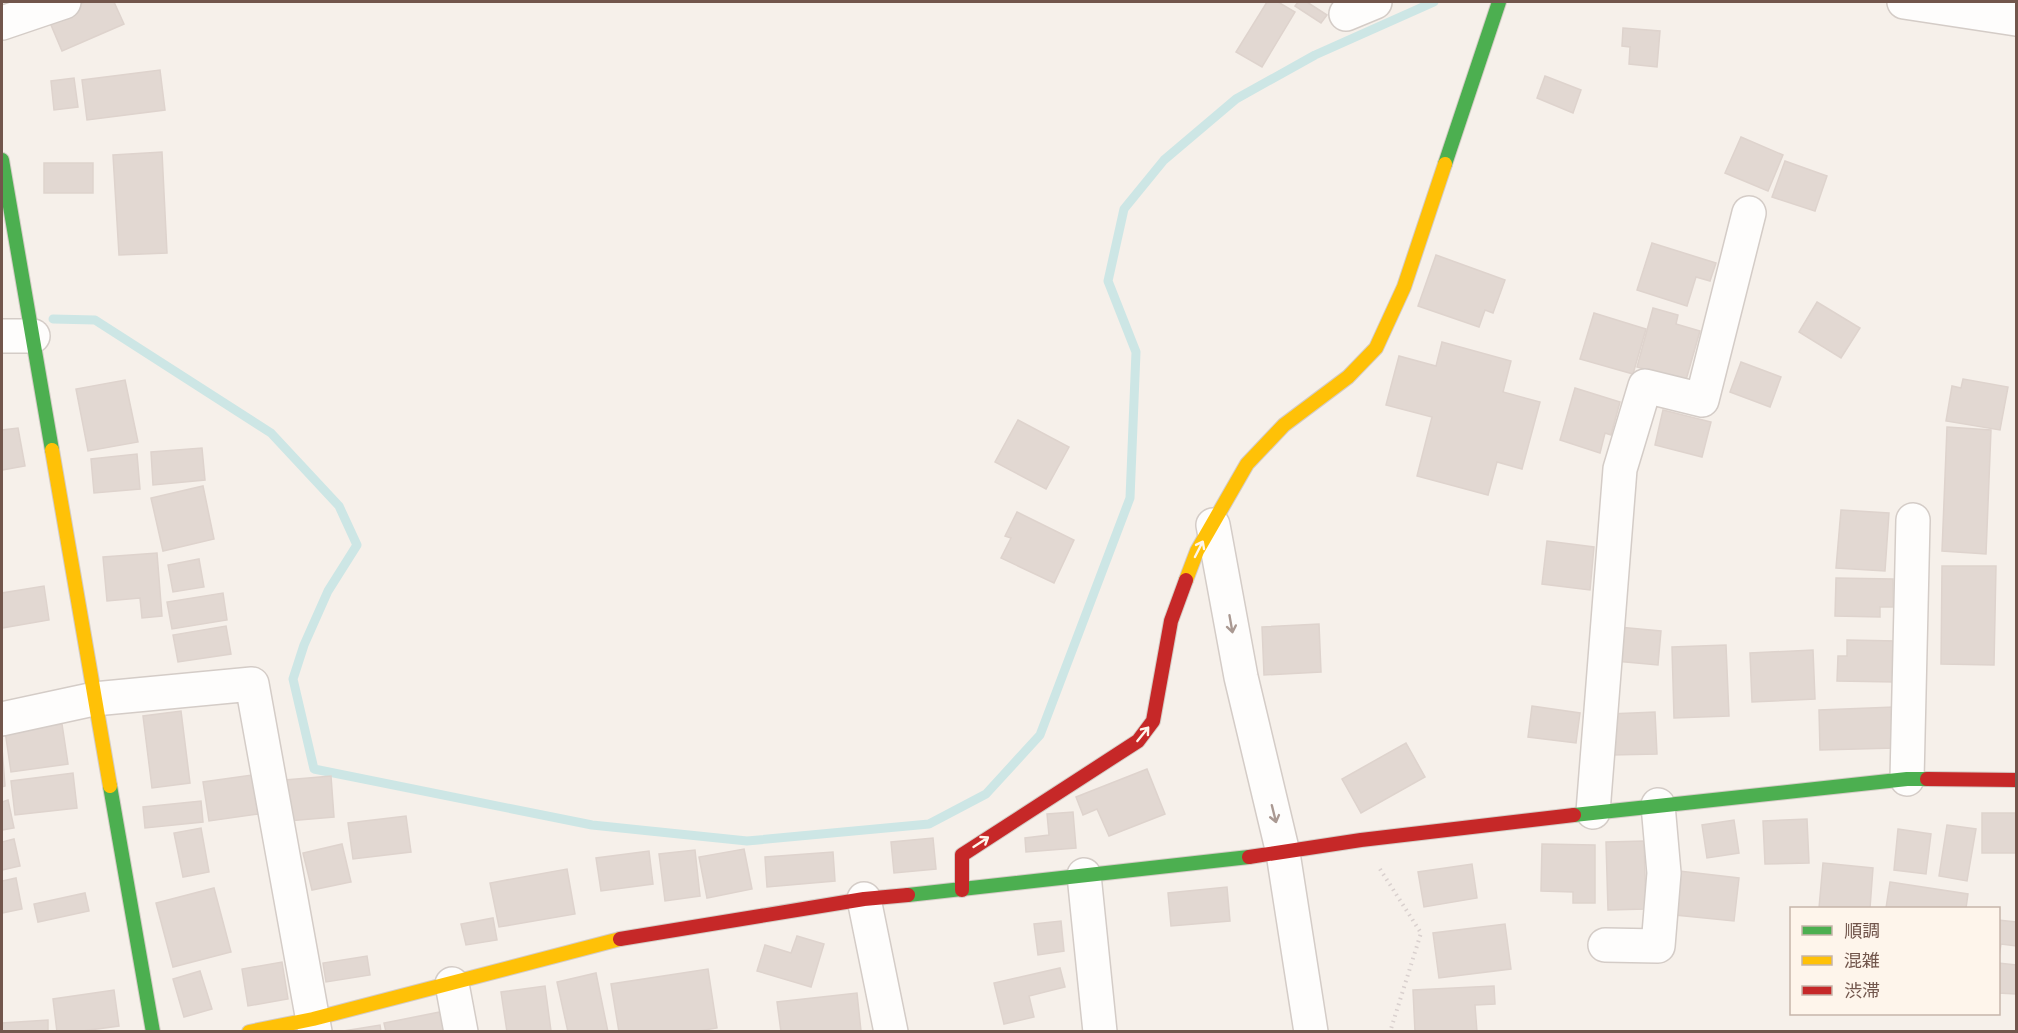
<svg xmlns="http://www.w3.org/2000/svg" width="2018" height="1033" font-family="'Golos Text','Noto Sans JP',sans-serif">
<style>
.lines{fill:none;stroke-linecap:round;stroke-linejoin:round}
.stream{stroke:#cde6e5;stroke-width:9}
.building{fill:#e2d8d2;stroke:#ded3cd;stroke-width:1.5}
.street-casing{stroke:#d4ccc7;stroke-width:36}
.fast-casing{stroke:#d4ccc6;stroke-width:16}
.slow-casing{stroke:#d4ccc6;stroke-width:16}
.jam-casing{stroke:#d4ccc6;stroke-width:16}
.path{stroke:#d9d0ce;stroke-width:4;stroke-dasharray:1.5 4.5;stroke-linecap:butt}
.street{stroke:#fefdfc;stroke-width:33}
.fast{stroke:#4caf50;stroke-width:14}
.slow{stroke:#ffc107;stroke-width:14}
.jam{stroke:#c62828;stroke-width:14}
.oneway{stroke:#fef5eb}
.oneway2{stroke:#aa9992}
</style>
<rect width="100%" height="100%" fill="#f6f0ea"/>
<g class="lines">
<polyline class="stream" points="53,319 95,320 271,433 339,506 357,545 328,591 304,645 293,679 314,769 592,825 747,841 929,824 986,794 1040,735 1130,498 1136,352 1108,281 1124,209 1164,160 1236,99 1315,55 1434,2"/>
</g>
<g class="building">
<polygon points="85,2 114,2 124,24 62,51 48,18"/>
<polygon points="1267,2 1278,2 1295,12 1262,67 1236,52"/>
<polygon points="1298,2 1307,2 1327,15 1321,23 1295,6"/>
<polygon points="1623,28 1660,31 1657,67 1629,64 1630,47 1622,46"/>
<polygon points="160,70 165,110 87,120 82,80"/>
<polygon points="1545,76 1581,90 1573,113 1537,98"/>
<polygon points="74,78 78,107 54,110 51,81"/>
<polygon points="1741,137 1783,155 1768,191 1725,173"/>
<polygon points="162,152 167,253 119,255 113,155"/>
<polygon points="1785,161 1827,176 1815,211 1772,197"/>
<rect x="44" y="163" width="49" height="30"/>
<polygon points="1652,243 1716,263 1710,281 1696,277 1687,306 1637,290"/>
<polygon points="1436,255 1505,280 1493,313 1485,310 1479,327 1418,306"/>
<polygon points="1817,302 1860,328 1841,358 1799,332"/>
<polygon points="1653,308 1678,315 1676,324 1700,331 1686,380 1637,367"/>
<polygon points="1594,313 1646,329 1633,374 1580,359"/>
<polygon points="1442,342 1511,361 1503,392 1540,402 1522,469 1497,462 1488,495 1417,476 1432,417 1386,405 1399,356 1436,366"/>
<polygon points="1741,362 1781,377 1770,407 1730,392"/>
<polygon points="1963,379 2008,387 2000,430 1946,421 1952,386 1961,388"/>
<polygon points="125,380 138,442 88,451 76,389"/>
<polygon points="1575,388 1620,402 1611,435 1605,433 1600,453 1560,440"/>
<polygon points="1663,410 1711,422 1702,457 1655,445"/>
<polygon points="1018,420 1069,447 1046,489 995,462"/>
<polygon points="1947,427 1991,430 1986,554 1942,551"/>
<polygon points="18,428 25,466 2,470 2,430"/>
<polygon points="202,448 205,480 153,485 151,452"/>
<polygon points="137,454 140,489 94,493 91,459"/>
<polygon points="203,486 214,539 163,551 151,498"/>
<polygon points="1841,510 1889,513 1885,571 1836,568"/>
<polygon points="1017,512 1074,540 1054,583 1001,558 1011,538 1005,536"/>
<polygon points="1547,541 1594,547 1590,590 1542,584"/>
<polygon points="157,553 162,616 142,618 140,598 107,601 103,557"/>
<polygon points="199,559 204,587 173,592 168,565"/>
<polygon points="1942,566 1996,566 1994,665 1941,664"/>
<polygon points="1836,578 1893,579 1893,607 1880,607 1880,617 1835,616"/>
<polygon points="44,586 49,620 2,628 2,593"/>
<polygon points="223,593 227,620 172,629 167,602"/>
<polygon points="1319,624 1321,672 1264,675 1262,627"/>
<polygon points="226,626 231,654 178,662 173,635"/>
<polygon points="1618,627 1661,631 1658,665 1615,661"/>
<polygon points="1847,640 1896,641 1895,682 1837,681 1838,656 1847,656"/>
<polygon points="1726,645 1729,716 1674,718 1672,647"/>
<polygon points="1813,650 1815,699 1752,702 1750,653"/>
<polygon points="1532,706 1580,713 1576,743 1528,737"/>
<polygon points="1894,707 1895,748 1820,750 1819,710"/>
<polygon points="181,711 190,783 152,788 143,716"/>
<polygon points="1655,712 1657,754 1611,755 1609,714"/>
<polygon points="62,724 68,764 11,772 5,731"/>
<polygon points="1406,743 1425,777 1361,813 1342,779"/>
<polygon points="2,748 5,786 2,787"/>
<polygon points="1147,769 1165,814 1109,836 1097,809 1083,815 1076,797"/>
<polygon points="73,773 77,808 15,815 11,781"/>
<polygon points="252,775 258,814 209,821 203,782"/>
<polygon points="331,776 334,817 288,821 285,780"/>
<polygon points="8,800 14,828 2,830 2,802"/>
<polygon points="201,801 203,822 145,828 143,807"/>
<polygon points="1073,812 1076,848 1026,852 1025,838 1049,835 1047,814"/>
<rect x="1982" y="813" width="34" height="40"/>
<polygon points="406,816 411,852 353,859 348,823"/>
<polygon points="1807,819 1809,863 1765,864 1763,821"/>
<polygon points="1734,820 1739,853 1707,858 1702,825"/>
<polygon points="1947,825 1976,829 1967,881 1939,876"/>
<polygon points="201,828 209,872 183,877 174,833"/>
<polygon points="1898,829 1931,834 1926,874 1894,870"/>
<polygon points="933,838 936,869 894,873 891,842"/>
<polygon points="14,839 20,866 2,870 2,842"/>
<polygon points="1644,841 1646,909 1608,910 1606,842"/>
<polygon points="342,844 351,882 312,890 303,853"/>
<polygon points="1542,844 1595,845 1595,903 1573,903 1573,892 1541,891"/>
<polygon points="744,849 752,889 707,898 699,857"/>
<polygon points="695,850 700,896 665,901 659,854"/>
<polygon points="649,851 653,884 601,891 596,858"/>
<polygon points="833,852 835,881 767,887 765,857"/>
<polygon points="1823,863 1873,868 1870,908 1819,908"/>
<polygon points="1472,864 1477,898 1424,907 1418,872"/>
<polygon points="567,869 575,914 499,927 490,883"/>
<polygon points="1679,871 1739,878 1734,921 1675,915"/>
<polygon points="16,878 22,909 2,913 2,881"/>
<polygon points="1890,882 1968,894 1966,908 1886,908"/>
<polygon points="1227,887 1230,921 1171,926 1168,893"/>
<polygon points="214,888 231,952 173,967 156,903"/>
<polygon points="85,893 89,911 38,922 34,904"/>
<polygon points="493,918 497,940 466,945 461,924"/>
<polygon points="1998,920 2016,922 2016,946 2001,944 1999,957"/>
<polygon points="1061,921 1064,951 1038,955 1034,924"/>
<polygon points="1505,924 1511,969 1439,978 1433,933"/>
<polygon points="797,936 824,944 811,987 757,971 765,945 791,953"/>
<polygon points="367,956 370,975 326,982 323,963"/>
<polygon points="282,962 288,999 248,1006 242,969"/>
<polygon points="1998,963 2016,965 2016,994 1998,993"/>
<polygon points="1060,968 1065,987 1029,996 1034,1017 1004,1024 994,983"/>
<polygon points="708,969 717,1028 693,1032 619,1032 611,984"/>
<polygon points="200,971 212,1009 184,1017 173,979"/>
<polygon points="596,973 608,1032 568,1032 557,982"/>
<polygon points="545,986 551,1031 507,1032 501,992"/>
<polygon points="1494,986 1495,1004 1475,1005 1477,1032 1415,1032 1413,990"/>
<polygon points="114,990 119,1026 75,1032 57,1032 53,999"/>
<polygon points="857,993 861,1031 781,1032 777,1002"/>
<polygon points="440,1012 444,1032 386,1032 384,1023"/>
<polygon points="48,1020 48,1032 2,1032 2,1023"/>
<polygon points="380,1025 381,1032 344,1032 344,1031"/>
</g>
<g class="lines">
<g class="street-casing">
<g id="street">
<polyline points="1904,2 2016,19"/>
<polyline points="1346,14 1375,2"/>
<polyline points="2,23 64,2"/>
<polyline points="2,336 33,336"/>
<polyline points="1213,525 1241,677 1283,853 1311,1032"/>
<polyline points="2,719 94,699 252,684 315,1032"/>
<polyline points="1907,779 1913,520"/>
<polyline points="1593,812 1620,469 1645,386 1702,400 1749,213"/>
<polyline points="1084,875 1100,1032"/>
<polyline points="864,899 891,1032"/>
<polyline points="1605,945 1658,946 1664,873 1658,805"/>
<polyline points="452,984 461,1032"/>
</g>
</g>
<g class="fast-casing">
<g id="fast">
<polyline points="2,160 52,450"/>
<polyline points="1445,164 1499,2"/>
<polyline points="110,786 153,1032"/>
<polyline points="1574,815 1907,779 1927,779"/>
<polyline points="908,895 1249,857"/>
</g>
</g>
<g class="slow-casing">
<g id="slow">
<polyline points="52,450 110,786"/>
<polyline points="1186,580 1197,551 1247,464 1284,425 1348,377 1376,348 1404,287 1445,164"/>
<polyline points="249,1032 313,1019 620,939"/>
</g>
</g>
<g class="jam-casing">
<g id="jam">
<polyline points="1927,779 2016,780"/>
<polyline points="1249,857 1361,840 1574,815"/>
<polyline points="962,890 962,855 1138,741 1153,721 1171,621 1186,580"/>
<polyline points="620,939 864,899 908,895"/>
</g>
</g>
<polyline class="path" points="1380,869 1421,933 1390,1032"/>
<use href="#street" class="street"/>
<use href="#fast" class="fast"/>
<use href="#slow" class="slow"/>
<use href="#jam" class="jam"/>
</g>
<defs><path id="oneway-shaft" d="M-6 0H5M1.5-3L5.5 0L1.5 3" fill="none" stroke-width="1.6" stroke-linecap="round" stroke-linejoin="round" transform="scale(1.5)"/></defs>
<g class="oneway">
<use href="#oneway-shaft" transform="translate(1199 549) rotate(-63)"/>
<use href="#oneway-shaft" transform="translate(1143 734) rotate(-51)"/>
<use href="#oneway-shaft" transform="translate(981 842) rotate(-33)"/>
</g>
<g class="oneway2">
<use href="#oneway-shaft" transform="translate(1231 624) rotate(80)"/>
<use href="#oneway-shaft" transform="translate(1274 814) rotate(76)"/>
</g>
<rect width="2018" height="1033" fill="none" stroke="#72564c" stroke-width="6"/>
<rect x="1790" y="907" width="210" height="108" fill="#fef5eb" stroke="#c6b5ab" stroke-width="1.5"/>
<rect x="1802" y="926" width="30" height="9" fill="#4caf50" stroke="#c6b5ab" stroke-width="1.5"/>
<text x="1844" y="937" font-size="18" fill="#72564c">順調</text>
<rect x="1802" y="956" width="30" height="9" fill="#ffc107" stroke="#c6b5ab" stroke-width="1.5"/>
<text x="1844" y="967" font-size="18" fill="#72564c">混雑</text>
<rect x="1802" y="986" width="30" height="9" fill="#c62828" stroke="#c6b5ab" stroke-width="1.5"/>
<text x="1844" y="997" font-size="18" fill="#72564c">渋滞</text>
</svg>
